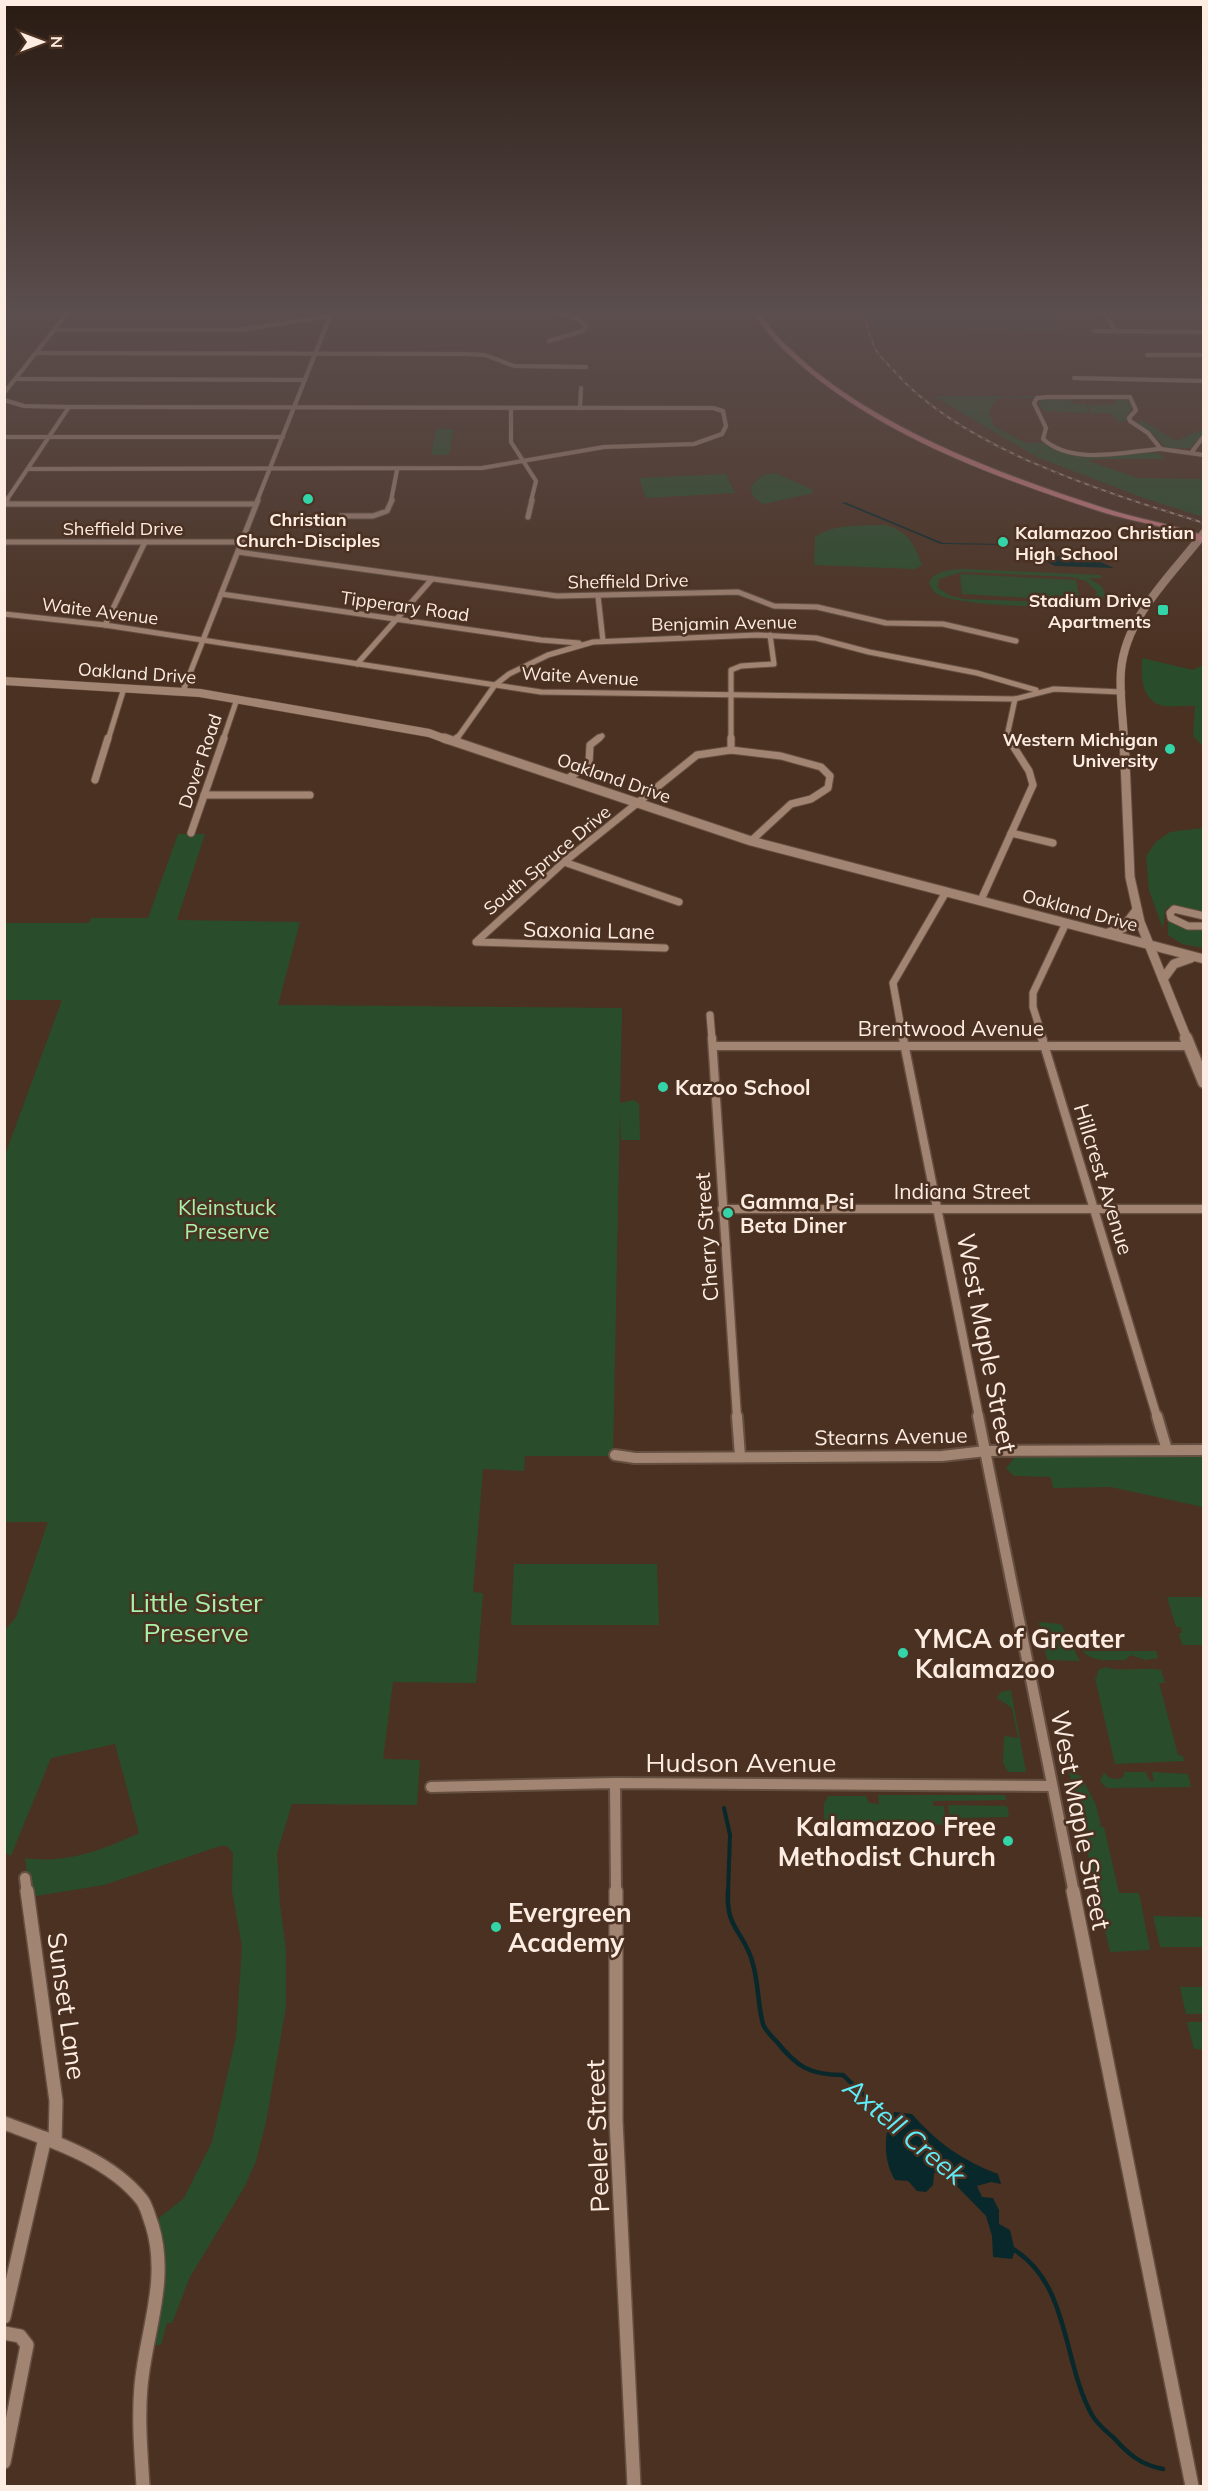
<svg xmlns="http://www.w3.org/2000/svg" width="1208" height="2491" font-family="Mulish,sans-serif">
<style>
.green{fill:#294d2b;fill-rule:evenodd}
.water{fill:#08282b}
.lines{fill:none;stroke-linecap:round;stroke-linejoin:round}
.stream-far1{stroke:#08282b;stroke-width:4}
.stream{stroke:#08282b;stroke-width:4.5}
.street-far5-casing{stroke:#654f41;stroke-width:5}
.street-far4-casing{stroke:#654f41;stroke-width:7}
.street-far3-casing{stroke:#654f41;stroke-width:9}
.street-far2-casing{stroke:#654f41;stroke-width:11}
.street-far1-casing{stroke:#654f41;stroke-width:14}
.street-casing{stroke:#654f41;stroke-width:16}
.secondary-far2-casing{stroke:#654f41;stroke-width:9}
.secondary-far1-casing{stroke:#654f41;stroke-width:11}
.secondary-casing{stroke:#654f41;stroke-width:15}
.primary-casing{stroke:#654f41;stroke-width:2}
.street-far5{stroke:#a28472;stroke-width:4}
.street-far4{stroke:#a28472;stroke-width:5}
.street-far3{stroke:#a28472;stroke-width:7}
.street-far2{stroke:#a28472;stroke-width:8}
.street-far1{stroke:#a28472;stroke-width:10}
.street{stroke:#a28472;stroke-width:13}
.secondary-far2{stroke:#a28472;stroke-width:8}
.secondary-far1{stroke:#a28472;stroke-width:9}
.secondary{stroke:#a28472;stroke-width:12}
.primary{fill:#cd7c82;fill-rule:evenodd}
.rail-casing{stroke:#a18b7e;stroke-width:2}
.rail{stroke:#4b3121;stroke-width:1.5;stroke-dasharray:4.5;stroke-linecap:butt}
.poi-dot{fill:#33d4a8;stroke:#4b3121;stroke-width:2}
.labels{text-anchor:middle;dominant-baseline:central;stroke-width:5;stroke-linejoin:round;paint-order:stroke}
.far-poi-label{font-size:18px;font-weight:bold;fill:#fdece2;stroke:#4b3121;text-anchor:end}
.far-street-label{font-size:18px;fill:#fdece2;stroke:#4b3121}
.street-label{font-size:21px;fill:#fdece2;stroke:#4b3121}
.poi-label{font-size:21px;font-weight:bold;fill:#fdece2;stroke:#4b3121;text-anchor:start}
.park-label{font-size:21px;fill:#a7f1aa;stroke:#4b3121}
.near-street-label{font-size:26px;fill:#fdece2;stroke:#4b3121}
.near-park-label{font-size:26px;fill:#a7f1aa;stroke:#4b3121}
.near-poi-label{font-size:26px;font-weight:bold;fill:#fdece2;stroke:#4b3121;text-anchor:start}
.near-water-label{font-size:27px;font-style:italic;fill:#5fecf8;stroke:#4b3121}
</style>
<rect width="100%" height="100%" fill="#4b3121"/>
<g class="green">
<polygon points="871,311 1048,311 1059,330 873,328"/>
<path d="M933,396h106c-20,8 -39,-11 -50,16l5,14 32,17h16l21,10h96l5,6h-70l-5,2 48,17 66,1v38l-62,-20 -104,-40z"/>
<polygon points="1045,398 1068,399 1074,404 1086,404 1088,413 1044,411 1038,402"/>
<polygon points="1122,398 1128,401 1132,407 1126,417 1127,421 1119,422 1110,413 1091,413 1088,405 1116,404 1114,399"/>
<polygon points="1141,420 1176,441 1203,429 1203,435 1191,448 1167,448 1153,434 1137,425"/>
<polygon points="454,429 449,455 431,455 436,429"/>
<path d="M776,473l37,17v3l-49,11c-8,-4 -14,-9 -13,-18l12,-11z"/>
<polygon points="726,474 735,493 646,498 639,478"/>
<path d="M886,525c24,8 27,18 36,40l-7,4 -101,-4 1,-28c20,-14 47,-11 71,-12z"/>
<path d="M964,569l137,6 1,3h-14l14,8 3,8 -5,7c-26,10 -133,5 -159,-5 -7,-3 -10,-7 -12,-14 7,-12 22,-12 35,-13zM962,572l110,5 14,4 11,11c-3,10 -15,11 -25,11l-107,-4 -14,-3 -13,-8 1,-9z"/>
<polygon points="960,574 1076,580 1080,601 962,594"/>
<path d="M1142,658l51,12 10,-5v81l-10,-10 2,-30c-10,-1 -26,2 -35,-1 -19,-7 -19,-30 -18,-47z"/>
<polygon points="1203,828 1203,911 1168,907 1165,910 1163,929 1149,890 1146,856 1156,842 1170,832"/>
<path d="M178,834h27l-28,86 123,2 -22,83 344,3 -2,95 14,-3 5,4 1,36h-19l-1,-31 -7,347h-88l-1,15 -41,-2 -10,123 10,1 -7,90 -83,-1 -10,77 37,1 -3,45 -125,-1 -15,49 3,52 6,45v57l-20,115 -10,39 -11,25 -55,91 -18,46h-5l-6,22h-12l12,-55 -8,-67 31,-25 28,-56 24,-105 6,-91 -10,-55 1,-38 -6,-7h-7l-116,39 -74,12 -5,-39c41,6 78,-8 114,-25l-24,-89 -64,14 -40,98 -6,-3v-223l11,-13 32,-95h-43v-367l57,-155h-57v-77h84l2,-5h57z"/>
<polygon points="1168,919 1184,928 1203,928 1203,948 1182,944 1168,935"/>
<polygon points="1030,1455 1203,1456 1203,1507 1111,1487 1053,1488 1051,1477 1014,1476 1006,1468 1015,1457"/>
<polygon points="514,1564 657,1564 659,1625 511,1625"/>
<polygon points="1167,1597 1203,1597 1203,1645 1182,1645 1179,1633 1182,1633 1181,1627 1176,1627"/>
<polygon points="1039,1622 1061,1624 1080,1661 1047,1660"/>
<path d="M1078,1645h4l2,6h72l2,7 -13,2 -14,-5 -6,5c-20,0 -35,4 -47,-15z"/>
<path d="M1105,1667c17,6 37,-1 56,3l4,13h-6l19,72 5,1 1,5 -69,3 -20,-86 2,-1 1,-7z"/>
<polygon points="1011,1690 1026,1772 1008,1772 1003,1763 1004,1739 1005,1736 1018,1738 1012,1708 997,1698 1001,1692"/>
<polygon points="1069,1772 1081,1776 1096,1805 1101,1827 1104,1827 1119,1893 1139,1893 1150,1950 1110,1952"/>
<path d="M1104,1772c4,7 12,9 19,5l2,-5h21l4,9h4l-2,-9 36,2 3,13 -84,1 -7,-7z"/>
<polygon points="878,1795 1005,1795 1006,1800 933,1801 933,1806 944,1806 946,1825 824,1821 824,1804 828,1796 866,1796 869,1803 879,1804"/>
<polygon points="948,1805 1007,1806 1009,1817 953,1818 953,1822 950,1822"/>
<polygon points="1153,1916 1202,1917 1203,1947 1160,1947"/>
<polygon points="1180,1987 1203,1987 1203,2014 1186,2014"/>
<polygon points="1187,2022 1203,2022 1203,2049 1194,2049"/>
</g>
<g class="water">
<polygon points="845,502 943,543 1008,544 1046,557 1085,555 1114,568 1055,566 1011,545 941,544 842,503"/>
<path d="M894,2112l18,2c23,27 52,48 86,60l3,10 -10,-2 -14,4 5,11 11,1 6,12v14l11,6 5,21 -3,8 -19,-2 -1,-21 -6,-20 -41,-42 -11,-1 -1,12 -7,7 -9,-1 -9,-10 -13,-1c-12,-20 -12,-47 -1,-68z"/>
</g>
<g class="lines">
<polyline class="stream-far1" points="724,1808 730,1835 728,1893"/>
<g class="stream">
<path d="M728,1891c-2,35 12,38 22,64 9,22 7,48 13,69 2,6 9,13 14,18 20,25 33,33 66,33l49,47"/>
<path d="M1013,2249c57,35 49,112 79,166 5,9 14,16 22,23 14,16 27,27 49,31"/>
</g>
<g class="street-far5-casing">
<g id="street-far5">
<polyline points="1103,311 1116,331"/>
<polyline points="55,330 239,330 330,316"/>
<polyline points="1094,331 1204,332"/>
<polyline points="549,341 582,331 587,326 578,319 552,311"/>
<polyline points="37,353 466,354 485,355 514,366 586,367"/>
<polyline points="1147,355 1204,355"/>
<polyline points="1074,378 1204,381"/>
<polyline points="18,379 305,380"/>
<polyline points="4,393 69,311"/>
<path d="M1047,397h83l6,13 -7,8 1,3 18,12 13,16c-37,2 -88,17 -118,-10l3,-11 -12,-25 3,-5z"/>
<polyline points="4,400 24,406 69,407 713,408 723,411 726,426 722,434 694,444 604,447 482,468 29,469"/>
<polyline points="511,408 511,442 536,481 531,501"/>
<polyline points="580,408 581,388"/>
<polyline points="4,437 283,437"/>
<polyline points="1161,449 1204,455"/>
<polyline points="1191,453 1204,436"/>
<polyline points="6,501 69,407"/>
<polyline points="257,501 332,311"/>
<polyline points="391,501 397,470"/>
</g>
</g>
<g class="street-far4-casing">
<g id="street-far4">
<polyline points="4,504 256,504"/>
<polyline points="4,505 7,500"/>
<polyline points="341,516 373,516 387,511 392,500"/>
<polyline points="528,517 532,500"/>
<polyline points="4,542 242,542"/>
<polyline points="238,552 557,596 738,592 774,606 817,607 886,623 943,624 1016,641"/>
<polyline points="221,594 541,640 579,643"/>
<polyline points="598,596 603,641"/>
<polyline points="4,614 105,625 541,692 1015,699 1054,689 1122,692"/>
<polyline points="105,625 145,542"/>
<polyline points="357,664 432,579"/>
<polyline points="183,691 258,500"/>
<polyline points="108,740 124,688"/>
<polyline points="223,740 237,699"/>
<polyline points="456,740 495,685 509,674 548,655 593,642 757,635 816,638 869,652 977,673 1036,690"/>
<polyline points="597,740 602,736"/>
<polyline points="731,740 731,670 741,666 774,664 770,635"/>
<polyline points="1009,740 1007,736 1015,699"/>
</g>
</g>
<g class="street-far3-casing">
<g id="street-far3">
<polyline points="731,738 731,750"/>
<polyline points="455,741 457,738"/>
<polyline points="567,779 589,764 590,745 599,738"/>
<polyline points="95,780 108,738"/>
<polyline points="204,795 310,795"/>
<polyline points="191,833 224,738"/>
<polyline points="1011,833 1053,843"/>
<polyline points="564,862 679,902"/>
<polyline points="981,900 1033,785 1029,771 1008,738"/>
<polyline points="1204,916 1174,909 1170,913 1171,918 1188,926 1204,926"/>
<polyline points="665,948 476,942 564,862 697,755 731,750 781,756 821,767 830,776 828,788 811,799 791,804 751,841"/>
<polyline points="710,1015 712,1039"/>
<polyline points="903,1039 893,983 946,892"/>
<polyline points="1043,1039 1033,1007 1033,993 1066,923"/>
</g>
</g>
<g class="street-far2-casing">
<g id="street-far2">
<polyline points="712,1038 737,1417"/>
<polyline points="903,1038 979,1417"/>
<polyline points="1042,1038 1157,1417"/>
<polyline points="713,1046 1189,1046"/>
<polyline points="722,1209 1204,1209"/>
</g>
</g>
<g class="street-far1-casing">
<g id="street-far1">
<polyline points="737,1416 740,1456"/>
<polyline points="978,1416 1074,1893"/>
<polyline points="1157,1416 1167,1450"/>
<polyline points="615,1455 635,1458 942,1456 986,1451 1204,1450"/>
<polyline points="615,1783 616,1893"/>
<polyline points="431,1787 615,1783 1051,1786"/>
<polyline points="25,1878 27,1893"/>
</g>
</g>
<g class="street-casing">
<g id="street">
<polyline points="27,1891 56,2101 55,2142"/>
<polyline points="616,1891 616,2120 634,2486"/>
<polyline points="1073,1891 1192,2486"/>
<path d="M4,2123c46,17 106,36 138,77 5,7 7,17 10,25 17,55 -6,106 -11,161 -3,33 0,67 2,100"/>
<polyline points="4,2317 45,2138"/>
<polyline points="4,2333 20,2336 27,2345 4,2462"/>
</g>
</g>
<g class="secondary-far2-casing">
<g id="secondary-far2">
<polyline points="4,681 200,693 429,733 448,740"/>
<path d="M1124,740c-1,-23 -5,-48 -3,-70 5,-55 52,-96 83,-137"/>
</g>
</g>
<g class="secondary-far1-casing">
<g id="secondary-far1">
<polyline points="444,738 751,841 1204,959"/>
<polyline points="1124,738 1130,877 1140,922 1187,1039"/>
<polyline points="1108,933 1123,928 1137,910"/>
<polyline points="1163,979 1174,964 1191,958"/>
</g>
</g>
<g class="secondary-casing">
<polyline id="secondary" points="1186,1038 1204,1082"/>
</g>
<g class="primary-casing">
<path id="primary" d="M751,311h6c10,12 19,25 30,35 79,79 212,128 317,162 30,10 62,15 92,25l8,4v5c-13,-4 -26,-10 -39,-14 -22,-6 -45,-10 -66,-17 -111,-36 -230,-80 -315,-161 -12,-11 -23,-26 -33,-39z"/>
</g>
<use href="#street-far5" class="street-far5"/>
<use href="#street-far4" class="street-far4"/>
<use href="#street-far3" class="street-far3"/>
<use href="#street-far2" class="street-far2"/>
<use href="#street-far1" class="street-far1"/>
<use href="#street" class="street"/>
<use href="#secondary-far2" class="secondary-far2"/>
<use href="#secondary-far1" class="secondary-far1"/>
<use href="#secondary" class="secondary"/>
<use href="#primary" class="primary"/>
<g class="rail-casing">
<path id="rail" d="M862,311c4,12 8,28 14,39 4,7 12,14 18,21 68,78 213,122 310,152"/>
</g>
<use href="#rail" class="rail"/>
</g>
<linearGradient id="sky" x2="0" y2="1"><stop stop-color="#291b12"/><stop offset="0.47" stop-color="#5b4e4e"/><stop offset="1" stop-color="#5b4e4e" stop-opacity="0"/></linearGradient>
<rect width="1208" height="660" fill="url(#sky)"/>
<g class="poi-dot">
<circle cx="308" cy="499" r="6"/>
<circle cx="1003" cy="542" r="6"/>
<rect x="1157" y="604" width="12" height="12" rx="3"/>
<circle cx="1170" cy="749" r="6"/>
<circle cx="663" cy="1087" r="6"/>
<circle cx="728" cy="1213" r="6"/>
<circle cx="903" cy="1653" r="6"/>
<circle cx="1008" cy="1841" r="6"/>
<circle cx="496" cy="1927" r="6"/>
</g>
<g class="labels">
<g class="far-poi-label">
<text x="308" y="519" text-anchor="middle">Christian<tspan x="308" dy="21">Church-Disciples</tspan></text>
<text x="1015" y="532" text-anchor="start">Kalamazoo Christian<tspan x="1015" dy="21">High School</tspan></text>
<text x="1151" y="600">Stadium Drive<tspan x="1151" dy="21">Apartments</tspan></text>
<text x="1158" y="739">Western Michigan<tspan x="1158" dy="21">University</tspan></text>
</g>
<g class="far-street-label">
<text x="123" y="528">Sheffield Drive</text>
<text transform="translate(628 581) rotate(-1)">Sheffield Drive</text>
<text transform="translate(405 606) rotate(8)">Tipperary Road</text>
<text transform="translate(100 611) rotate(7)">Waite Avenue</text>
<text transform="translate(724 623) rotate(-1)">Benjamin Avenue</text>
<text transform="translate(137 673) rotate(4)">Oakland Drive</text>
<text transform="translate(580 676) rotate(3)">Waite Avenue</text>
<text transform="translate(200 761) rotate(-71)">Dover Road</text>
<text transform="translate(614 778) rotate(19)">Oakland Drive</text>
<text transform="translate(547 860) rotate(-40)">South Spruce Drive</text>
<text transform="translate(1080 910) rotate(15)">Oakland Drive</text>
</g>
<g class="street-label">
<text transform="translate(589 930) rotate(1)">Saxonia Lane</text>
<text x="951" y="1028">Brentwood Avenue</text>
<text transform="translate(1104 1179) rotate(73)">Hillcrest Avenue</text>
<text x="962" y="1191">Indiana Street</text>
<text transform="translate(706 1237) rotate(-94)">Cherry Street</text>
<text transform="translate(891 1436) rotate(-1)">Stearns Avenue</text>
</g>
<g class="poi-label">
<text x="675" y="1087">Kazoo School</text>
<text x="740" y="1201">Gamma Psi<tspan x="740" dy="24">Beta Diner</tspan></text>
</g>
<g class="park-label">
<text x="227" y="1207">Kleinstuck<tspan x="227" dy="24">Preserve</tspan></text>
</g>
<g class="near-street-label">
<text transform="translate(987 1343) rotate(79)">West Maple Street</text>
<text x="741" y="1762">Hudson Avenue</text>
<text transform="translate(1081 1820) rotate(79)">West Maple Street</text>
<text transform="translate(67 2006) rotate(82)">Sunset Lane</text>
<text transform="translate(597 2136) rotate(-92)">Peeler Street</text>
</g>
<g class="near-park-label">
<text x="196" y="1602">Little Sister<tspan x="196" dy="30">Preserve</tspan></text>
</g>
<g class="near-poi-label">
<text x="915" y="1638">YMCA of Greater<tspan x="915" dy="30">Kalamazoo</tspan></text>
<text x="996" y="1826" text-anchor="end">Kalamazoo Free<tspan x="996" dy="30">Methodist Church</tspan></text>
<text x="508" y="1912">Evergreen<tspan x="508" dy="30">Academy</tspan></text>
</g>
<g class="near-water-label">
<text transform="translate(905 2131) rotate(40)">Axtell Creek</text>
</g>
</g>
<rect width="1208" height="2491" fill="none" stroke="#fdece2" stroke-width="12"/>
<g transform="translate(42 42) rotate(90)" stroke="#4b3121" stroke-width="4.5" paint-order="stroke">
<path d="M0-4.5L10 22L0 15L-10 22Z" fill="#fdece2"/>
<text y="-9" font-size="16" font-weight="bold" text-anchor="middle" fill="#fdece2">N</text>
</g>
</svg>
